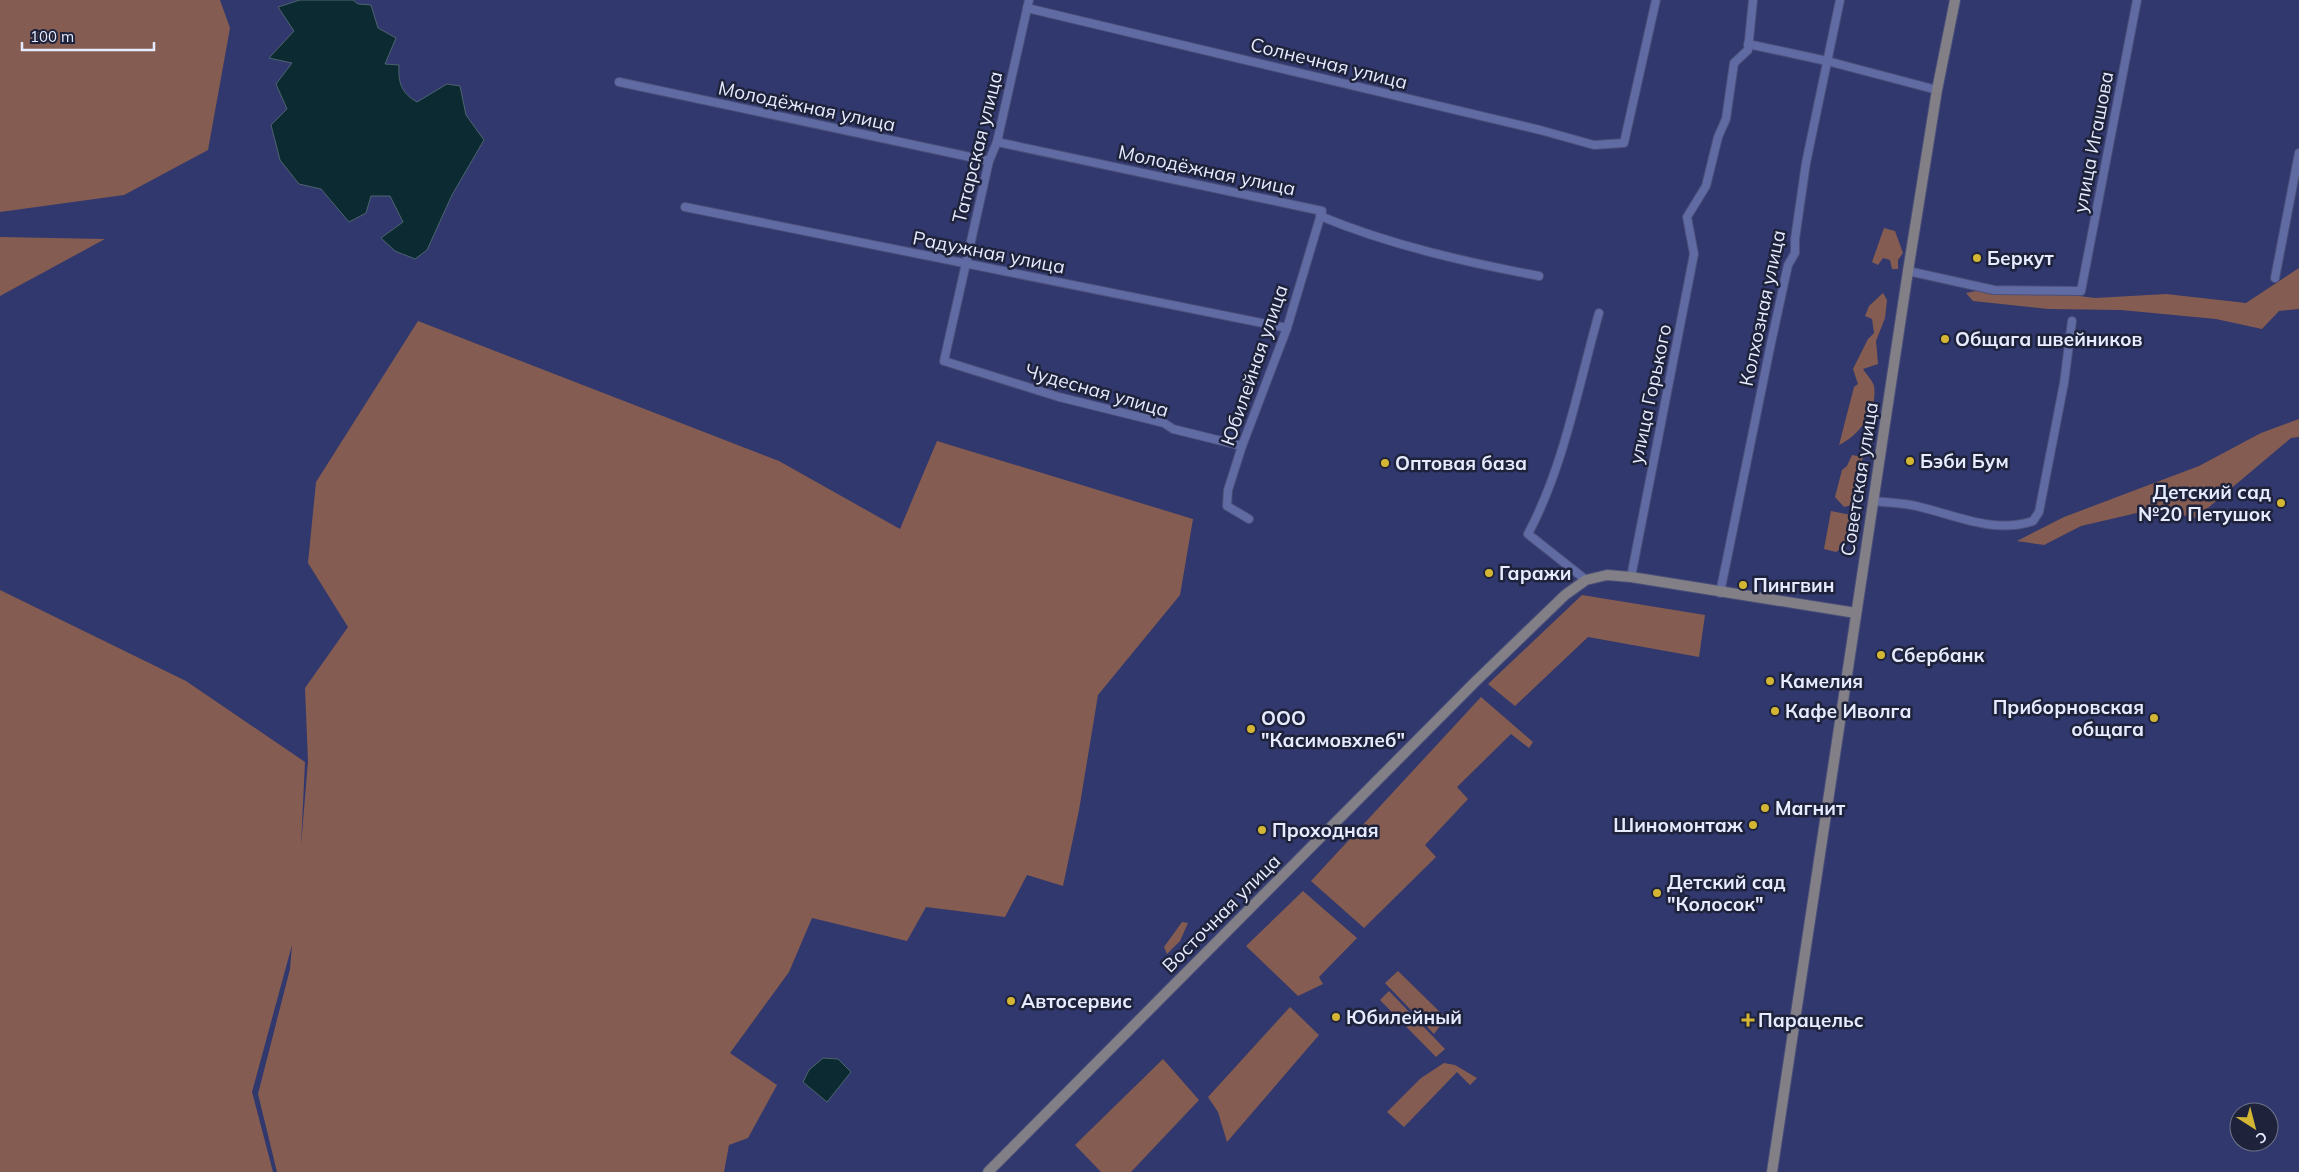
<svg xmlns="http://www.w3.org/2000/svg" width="2299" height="1172" font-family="Mulish,sans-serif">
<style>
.green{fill:#855c51}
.water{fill:#0c2a31;stroke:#4d646f}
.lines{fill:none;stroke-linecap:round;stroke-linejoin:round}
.minor-casing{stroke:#4b4f79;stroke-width:10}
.secondary-casing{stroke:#4b4f79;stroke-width:12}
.minor{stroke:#606aa3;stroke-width:8}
.secondary{stroke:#828086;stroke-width:10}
.poi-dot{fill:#d4b635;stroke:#1e233b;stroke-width:2}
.labels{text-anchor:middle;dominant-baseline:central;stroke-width:5;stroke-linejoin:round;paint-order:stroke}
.street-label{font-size:19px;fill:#e6ebff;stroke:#1e233b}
.poi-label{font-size:19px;font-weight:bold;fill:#e6ebff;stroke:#1e233b;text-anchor:start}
</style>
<rect width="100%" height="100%" fill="#31386d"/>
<g class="green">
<polygon points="0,0 220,0 230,28 208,150 124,195 0,212"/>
<polygon points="1884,228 1895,231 1903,253 1898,260 1898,269 1892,269 1890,260 1883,258 1878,265 1872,262"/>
<polygon points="0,237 105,239 0,296"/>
<polygon points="2299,268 2299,309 2279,311 2262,329 2216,319 2121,310 2048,309 1973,301 1966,293 2000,286 2095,298 2166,294 2246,303"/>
<path d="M1883,293l4,7 -2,18 -9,23 2,23 -15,5c3,5 10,12 11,17 4,24 -14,49 -35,59l15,-58 4,-3 -5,-15 15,-30 6,-6 -2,-14 -7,-3 4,-10z"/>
<polygon points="418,321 779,461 900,529 937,441 1193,519 1180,595 1098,695 1079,810 1063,886 1027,875 1005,917 926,907 907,941 812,918 789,972 730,1053 777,1085 748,1138 729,1145 724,1172 277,1172 258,1094 290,969 292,945 252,1092 273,1172 0,1172 0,590 186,681 305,762 301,846 308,761 305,688 348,627 308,563 316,482"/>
<polygon points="2299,419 2299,437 2291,438 2196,518 2154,509 2081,526 2044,545 2017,541 2064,517 2199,466 2261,433"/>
<path d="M1852,455l11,2c-4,17 -3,34 -11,48l-8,2 -9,-10 7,-27 5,-4z"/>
<polygon points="1831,511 1851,515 1854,530 1853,540 1836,552 1824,549"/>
<polygon points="1582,595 1705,615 1699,657 1588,637 1515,706 1488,684"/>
<polygon points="1481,697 1533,742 1529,748 1511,734 1457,787 1468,799 1425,845 1436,857 1364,928 1311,881"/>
<polygon points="1303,891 1357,938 1319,977 1323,984 1298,996 1246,946"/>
<polygon points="1182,922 1188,923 1180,941 1167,954 1164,947"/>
<polygon points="1398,971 1446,1018 1434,1034 1385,983"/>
<polygon points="1389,991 1445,1049 1436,1057 1380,1000"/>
<polygon points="1290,1007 1319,1035 1227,1142 1218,1112 1208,1097"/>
<polygon points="1163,1059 1199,1100 1131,1172 1101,1172 1075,1145"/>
<polygon points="1444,1063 1455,1065 1477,1078 1470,1085 1457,1072 1404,1127 1387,1112 1421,1078"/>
</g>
<g class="water">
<path d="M300,0h53l5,4 13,1 7,23 18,10 -11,26 14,1c-1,17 2,28 18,37l30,-18 13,2 6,29 18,25 -32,55 -25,55 -12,9 -20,-8 -14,-13 22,-16 -13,-26h-19l-5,17 -17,9 -28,-33 -22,-5 -19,-24 -9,-35 16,-16 -11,-25 16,-21 -23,-5 25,-27 -16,-24z"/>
<polygon points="823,1058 838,1059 851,1072 827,1102 803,1082 809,1070"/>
</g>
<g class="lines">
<g class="minor-casing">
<g id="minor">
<polyline points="1029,0 997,142 989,161 944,361 1059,397 1164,423 1173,429 1242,446"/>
<polyline points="1027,8 1540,130 1594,145 1624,143 1656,0"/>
<polyline points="1748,44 1827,61 1937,90"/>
<polyline points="619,82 989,161"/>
<polyline points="997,142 1322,211 1287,328 1242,446 1228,490 1227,506 1249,519"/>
<polyline points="685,207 1287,328"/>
<path d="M1320,216c70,29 145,46 219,60"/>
<polyline points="1908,271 1994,290 2081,291 2137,0"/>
<polyline points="2275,278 2299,153"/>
<path d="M1874,501c15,2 32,2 46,6 38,9 74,27 113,14l6,-9 25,-129 8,-62"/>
<polyline points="1631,577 1694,254 1687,217 1706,186 1718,137 1726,119 1734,63 1748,50 1753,0"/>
<path d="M1586,580l-58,-46c36,-68 50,-147 71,-221"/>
<polyline points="1720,593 1771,343 1788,265 1795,253 1795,239 1806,163 1840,0"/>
</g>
</g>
<g class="secondary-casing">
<g id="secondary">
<polyline points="988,1172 1475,682 1565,595 1586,580 1607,575 1631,577 1856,613"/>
<polyline points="1772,1172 1908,271 1937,90 1955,0"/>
</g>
</g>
<use href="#minor" class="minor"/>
<use href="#secondary" class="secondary"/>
</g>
<g class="poi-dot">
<circle cx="1977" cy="258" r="5"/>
<circle cx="1945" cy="339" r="5"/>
<circle cx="1910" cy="461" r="5"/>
<circle cx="1385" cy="463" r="5"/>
<circle cx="2281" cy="503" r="5"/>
<circle cx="1489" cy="573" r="5"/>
<circle cx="1743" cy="585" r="5"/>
<circle cx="1881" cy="655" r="5"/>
<circle cx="1770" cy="681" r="5"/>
<circle cx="1775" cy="711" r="5"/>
<circle cx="2154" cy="718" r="5"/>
<circle cx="1251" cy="729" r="5"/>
<circle cx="1765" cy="808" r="5"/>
<circle cx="1753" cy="825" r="5"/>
<circle cx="1262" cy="830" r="5"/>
<circle cx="1657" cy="893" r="5"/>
<circle cx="1011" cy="1001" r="5"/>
<circle cx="1336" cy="1017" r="5"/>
<path d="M1745.5 1012.5h5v5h5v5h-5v5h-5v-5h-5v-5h5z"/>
</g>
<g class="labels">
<g class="street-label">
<text transform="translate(1329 63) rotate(14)">Солнечная улица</text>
<text transform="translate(807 106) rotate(12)">Молодёжная улица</text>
<text transform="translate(2093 142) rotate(-79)">улица Игашова</text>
<text transform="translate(977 147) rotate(-76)">Татарская улица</text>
<text transform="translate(1207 170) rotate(12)">Молодёжная улица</text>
<text transform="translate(989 252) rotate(11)">Радужная улица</text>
<text transform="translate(1762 308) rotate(-78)">Колхозная улица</text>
<text transform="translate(1254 365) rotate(-71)">Юбилейная улица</text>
<text transform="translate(1097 390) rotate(16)">Чудесная улица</text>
<text transform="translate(1650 394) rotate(-78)">улица Горького</text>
<text transform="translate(1859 479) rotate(-81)">Советская улица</text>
<text transform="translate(1221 913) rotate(-45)">Восточная улица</text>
</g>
<g class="poi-label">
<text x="1987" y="258">Беркут</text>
<text x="1955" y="339">Общага швейников</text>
<text x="1920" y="461">Бэби Бум</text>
<text x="1395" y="463">Оптовая база</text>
<text x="2271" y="492" text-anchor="end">Детский сад<tspan x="2271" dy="22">№20 Петушок</tspan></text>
<text x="1499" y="573">Гаражи</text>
<text x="1753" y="585">Пингвин</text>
<text x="1891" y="655">Сбербанк</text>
<text x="1780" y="681">Камелия</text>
<text x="2144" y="707" text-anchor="end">Приборновская<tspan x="2144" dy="22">общага</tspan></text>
<text x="1785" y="711">Кафе Иволга</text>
<text x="1261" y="718">ООО<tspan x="1261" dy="22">"Касимовхлеб"</tspan></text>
<text x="1775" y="808">Магнит</text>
<text x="1743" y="825" text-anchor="end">Шиномонтаж</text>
<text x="1272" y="830">Проходная</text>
<text x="1667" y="882">Детский сад<tspan x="1667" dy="22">"Колосок"</tspan></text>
<text x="1021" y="1001">Автосервис</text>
<text x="1346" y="1017">Юбилейный</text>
<text x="1758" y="1020">Парацельс</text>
</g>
</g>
<g transform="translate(2254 1127) rotate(144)"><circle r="24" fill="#1e233b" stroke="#6e7389"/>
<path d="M0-4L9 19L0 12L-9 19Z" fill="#d4b635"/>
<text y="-8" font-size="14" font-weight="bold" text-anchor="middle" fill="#e6ebff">С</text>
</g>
<path d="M22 42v8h132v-8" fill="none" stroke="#e6ebff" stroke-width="2.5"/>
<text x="30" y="42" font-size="15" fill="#e6ebff" stroke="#1e233b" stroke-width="4" paint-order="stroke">100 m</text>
</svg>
